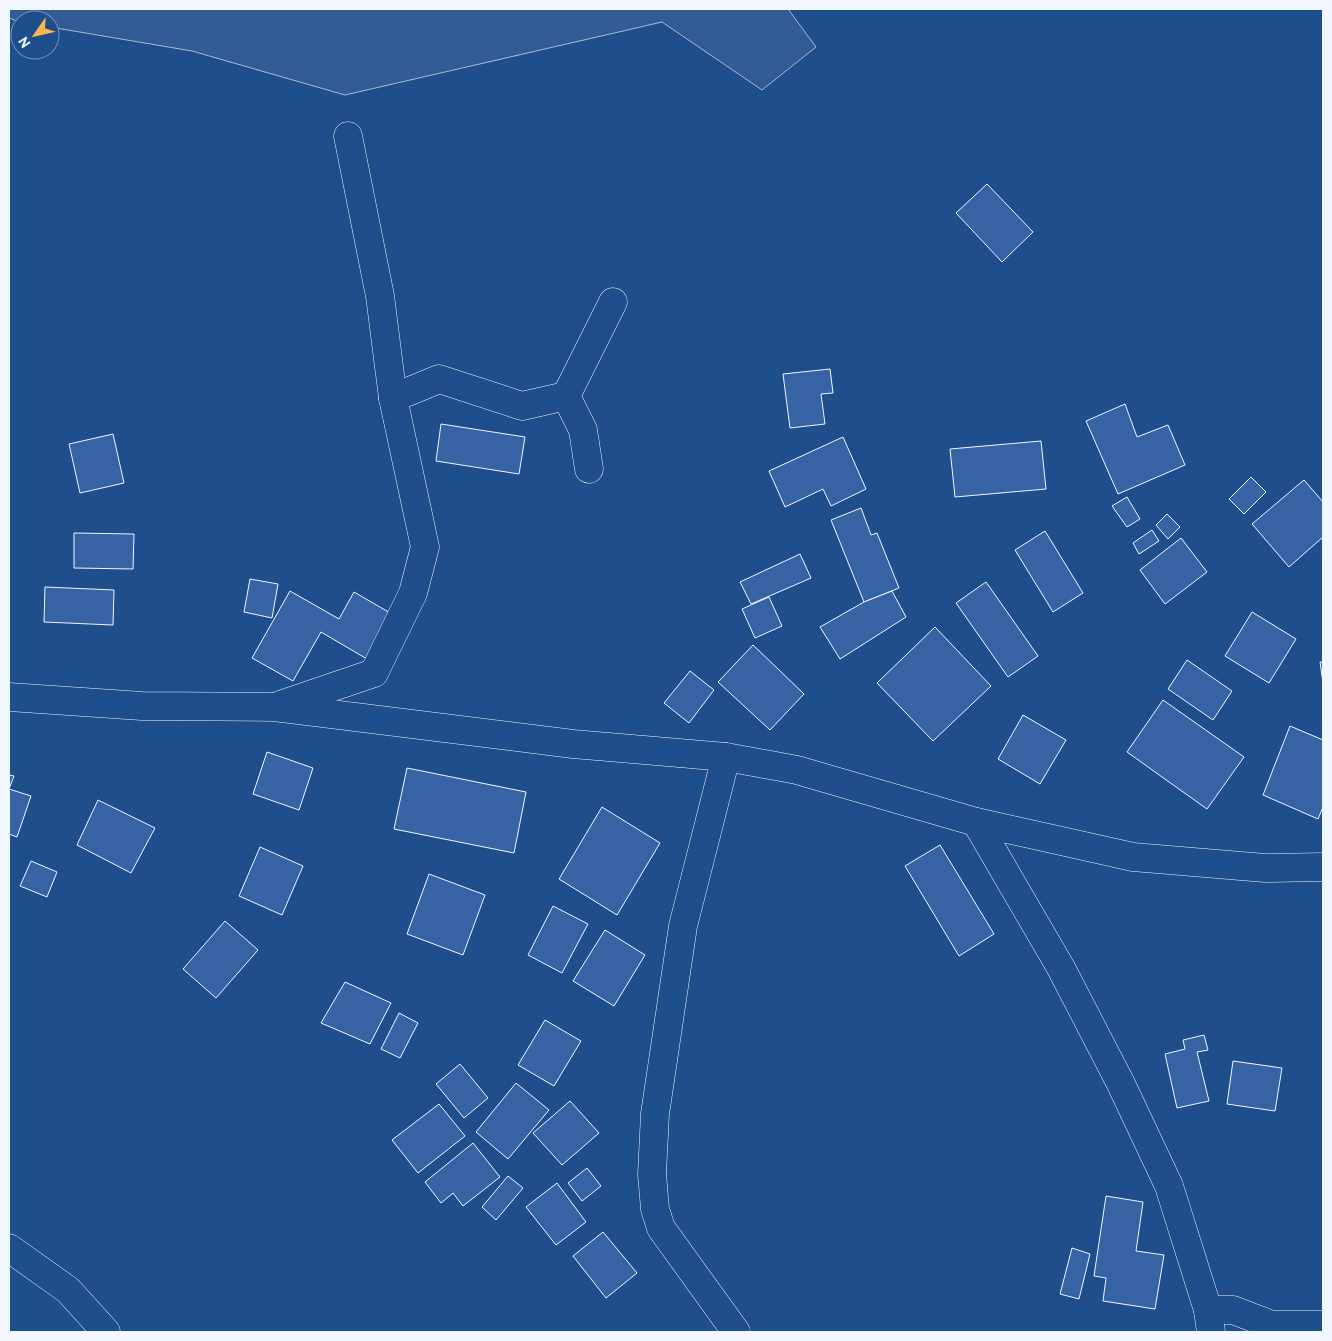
<svg xmlns="http://www.w3.org/2000/svg" width="1332" height="1341" font-family="Overpass,sans-serif">
<style>
.built{fill:#305b95;stroke:#a8bbd7}
.building{fill:#3563a3;stroke:#f2f6ff}
.lines{fill:none;stroke-linecap:round;stroke-linejoin:round}
.minor-casing{stroke:#f2f6ff;stroke-width:29}
.minor{stroke:#1f4e8c;stroke-width:28}
</style>
<rect width="100%" height="100%" fill="#1f4e8c"/>
<polygon class="built" points="9,9 788,9 816,47 762,90 662,22 345,95 192,51 50,27 50,20 20,20 20,22 9,18"/>
<g class="building">
<polygon points="987,184 1033,232 1002,262 956,213"/>
<polygon points="830,369 833,393 821,394 825,424 790,428 783,374"/>
<polygon points="1125,404 1137,437 1168,425 1185,465 1118,494 1086,421"/>
<polygon points="441,424 525,437 519,474 436,461"/>
<polygon points="113,434 124,483 80,493 69,444"/>
<polygon points="843,437 866,489 831,506 823,489 785,507 769,471"/>
<polygon points="1041,441 1046,489 955,497 950,449"/>
<polygon points="1251,477 1266,492 1244,514 1229,499"/>
<polygon points="1304,480 1323,502 1323,537 1289,567 1252,524"/>
<polygon points="1127,497 1140,519 1127,527 1112,506"/>
<polygon points="861,508 871,535 877,533 899,588 864,602 831,520"/>
<polygon points="1167,514 1180,527 1168,539 1156,525"/>
<polygon points="1152,530 1159,541 1139,554 1133,543"/>
<polygon points="1045,531 1083,593 1053,612 1015,550"/>
<polygon points="74,533 134,534 133,569 74,568"/>
<polygon points="1181,538 1207,572 1165,604 1140,570"/>
<polygon points="800,554 811,578 751,604 740,582"/>
<polygon points="250,579 278,584 272,618 244,612"/>
<polygon points="986,582 1038,656 1008,677 956,603"/>
<polygon points="45,587 114,590 113,625 44,622"/>
<polygon points="290,591 339,619 354,592 392,614 367,659 321,632 293,681 252,658"/>
<polygon points="892,591 906,617 840,659 820,627 864,602"/>
<polygon points="769,597 782,626 755,638 742,609"/>
<polygon points="1252,612 1296,639 1269,683 1225,656"/>
<polygon points="935,627 991,686 933,741 877,683"/>
<polygon points="753,645 804,694 770,730 718,682"/>
<polygon points="1187,660 1232,691 1213,720 1168,689"/>
<polygon points="1320,662 1323,662 1323,683"/>
<polygon points="690,671 714,690 689,723 664,703"/>
<polygon points="1163,700 1244,757 1207,809 1127,752"/>
<polygon points="1023,715 1066,740 1040,784 998,759"/>
<polygon points="1290,726 1323,740 1323,807 1318,819 1263,795"/>
<polygon points="267,752 313,768 299,810 253,794"/>
<polygon points="407,768 526,792 514,853 394,829"/>
<polygon points="9,775 14,776 9,789 31,796 17,837 9,834"/>
<polygon points="98,800 155,828 131,873 77,845"/>
<polygon points="602,807 660,843 617,915 559,879"/>
<polygon points="940,845 994,934 959,956 905,866"/>
<polygon points="260,847 303,866 282,915 239,896"/>
<polygon points="31,861 57,872 47,897 20,886"/>
<polygon points="429,874 485,895 463,955 407,934"/>
<polygon points="553,906 588,924 562,973 528,955"/>
<polygon points="225,921 258,950 216,998 183,969"/>
<polygon points="605,930 645,955 614,1006 573,981"/>
<polygon points="345,982 391,1003 370,1044 321,1023"/>
<polygon points="399,1013 418,1023 400,1058 381,1049"/>
<polygon points="545,1020 581,1041 554,1086 518,1065"/>
<polygon points="1204,1035 1208,1050 1197,1052 1209,1101 1177,1108 1165,1054 1185,1049 1183,1040"/>
<polygon points="1233,1061 1282,1068 1275,1111 1227,1104"/>
<polygon points="460,1064 488,1098 464,1118 436,1084"/>
<polygon points="516,1083 549,1110 508,1159 476,1132"/>
<polygon points="570,1101 599,1133 562,1165 533,1133"/>
<polygon points="439,1104 465,1136 418,1173 392,1140"/>
<polygon points="473,1143 500,1177 463,1206 453,1193 441,1203 425,1182"/>
<polygon points="587,1168 601,1186 582,1201 568,1183"/>
<polygon points="508,1176 523,1188 496,1220 482,1207"/>
<polygon points="557,1183 586,1222 556,1245 526,1207"/>
<polygon points="1106,1196 1143,1202 1136,1251 1164,1255 1155,1309 1103,1301 1106,1278 1094,1276"/>
<polygon points="603,1232 637,1273 606,1298 573,1256"/>
<polygon points="1072,1248 1090,1254 1079,1299 1060,1294"/>
</g>
<g class="lines">
<g class="minor-casing">
<g id="minor">
<polyline points="566,396 613,302"/>
<polyline points="393,398 439,379 522,406 566,396 583,430 589,469"/>
<polyline points="9,697 142,706 274,707 573,744 726,757 797,770 976,822 1133,857 1265,868 1323,867"/>
<polyline points="280,705 374,673 413,593 425,547 393,398 380,296 348,136"/>
<polyline points="726,757 683,926 655,1114 652,1174 655,1209 661,1228 736,1332"/>
<polyline points="976,822 1061,968 1121,1084 1169,1186 1208,1310 1211,1332"/>
<polyline points="9,1248 68,1290 106,1332"/>
<polyline points="1208,1310 1233,1310 1272,1325 1323,1325"/>
</g>
</g>
<use href="#minor" class="minor"/>
</g>
<rect width="1332" height="1341" fill="none" stroke="#f2f6ff" stroke-width="20"/>
<g transform="translate(35 35) rotate(236)"><circle r="24" fill="#1f4e8c" stroke="#7391ba"/>
<path d="M0-4L9 19L0 12L-9 19Z" fill="#ffb74d"/>
<text y="-8" font-size="14" font-weight="bold" text-anchor="middle" fill="#f2f6ff">N</text>
</g>
</svg>
